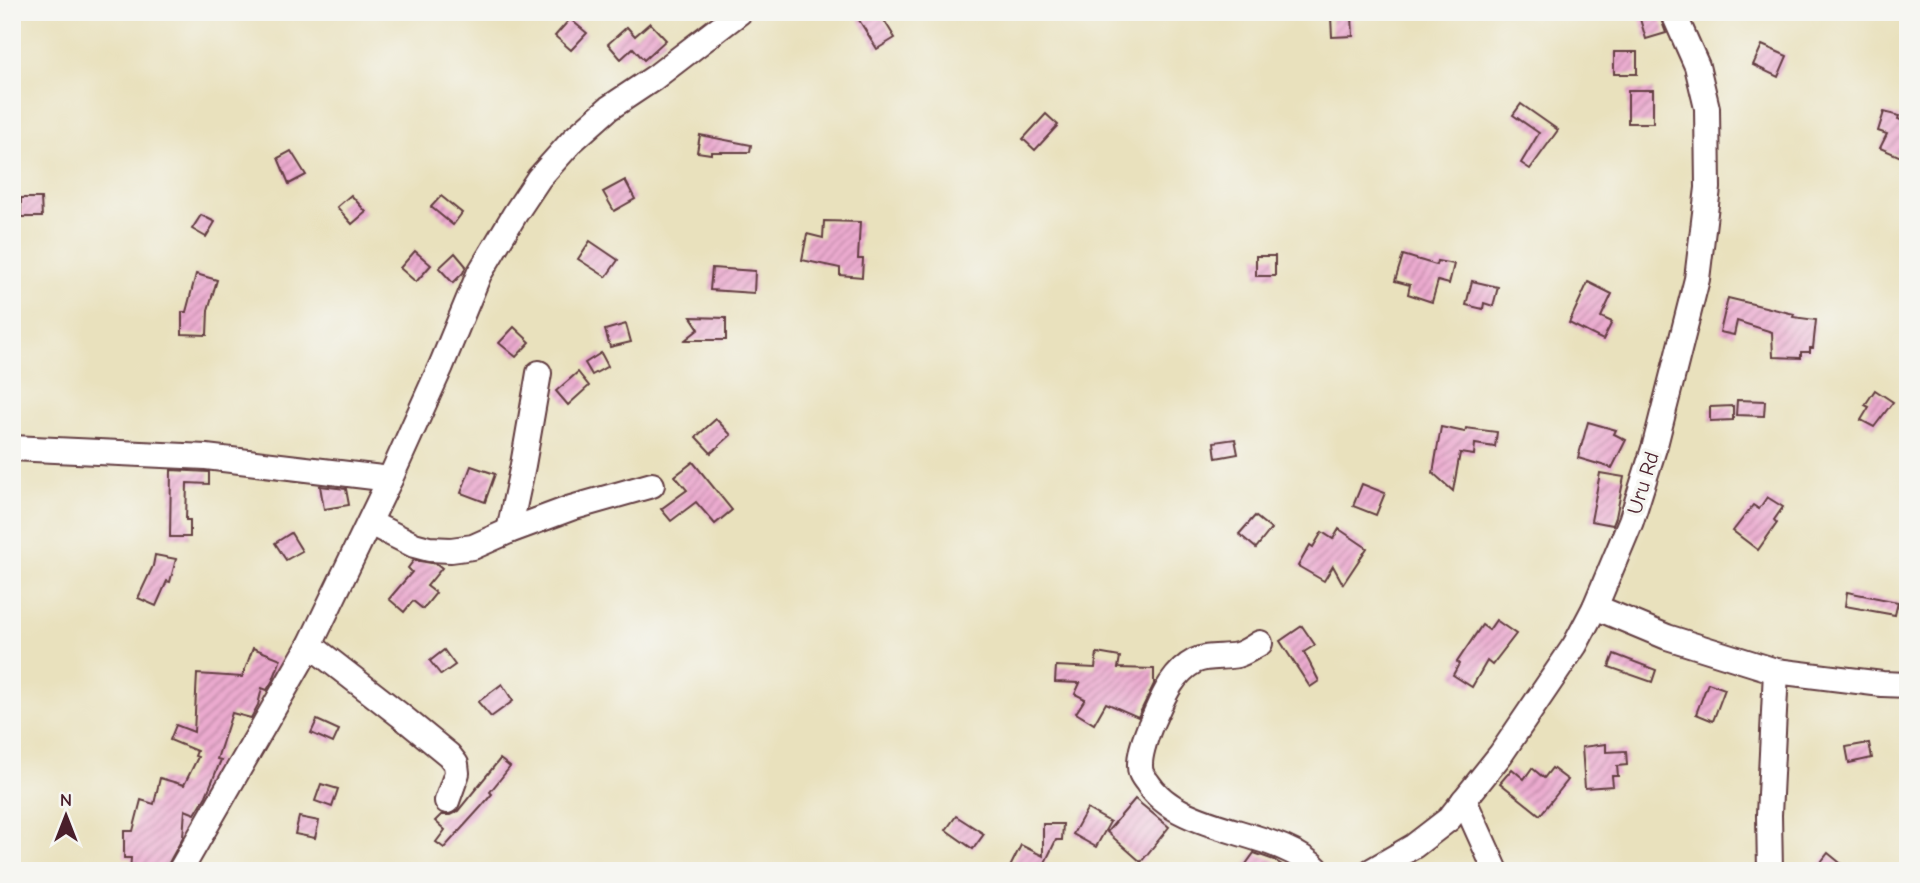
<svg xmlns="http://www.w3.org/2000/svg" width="1920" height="883" font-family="'Comic Neue',sans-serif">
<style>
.building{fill:url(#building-hatch)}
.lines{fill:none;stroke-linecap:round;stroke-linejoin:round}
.minor-casing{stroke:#623c41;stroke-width:28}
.minor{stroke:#fff;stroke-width:24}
.labels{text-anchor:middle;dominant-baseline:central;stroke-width:7;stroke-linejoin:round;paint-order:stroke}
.street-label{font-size:21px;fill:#4a1f2b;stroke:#f6f6f2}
</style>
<defs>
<pattern id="building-hatch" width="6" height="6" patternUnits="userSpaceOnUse" patternTransform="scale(1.75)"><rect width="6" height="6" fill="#ebaacf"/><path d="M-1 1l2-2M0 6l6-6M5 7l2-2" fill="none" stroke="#c08aa8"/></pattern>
</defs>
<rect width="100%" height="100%" fill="#f6f6f2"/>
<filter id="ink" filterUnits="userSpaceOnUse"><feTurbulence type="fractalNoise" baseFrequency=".0143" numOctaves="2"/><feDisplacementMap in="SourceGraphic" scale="14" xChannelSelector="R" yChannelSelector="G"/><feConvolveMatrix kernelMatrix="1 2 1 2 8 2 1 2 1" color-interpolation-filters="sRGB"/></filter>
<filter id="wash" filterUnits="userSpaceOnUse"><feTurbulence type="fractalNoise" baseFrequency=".00686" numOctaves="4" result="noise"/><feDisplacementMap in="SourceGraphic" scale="28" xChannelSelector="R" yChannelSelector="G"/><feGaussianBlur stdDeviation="1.57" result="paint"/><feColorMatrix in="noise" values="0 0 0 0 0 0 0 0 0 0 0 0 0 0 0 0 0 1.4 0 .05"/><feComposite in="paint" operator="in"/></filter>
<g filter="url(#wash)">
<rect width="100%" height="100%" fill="#e9e1bd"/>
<g id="blocks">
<g class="building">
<polygon points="854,12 879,12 895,38 877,49"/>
<polygon points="1659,14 1666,33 1646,39 1640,19"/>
<polygon points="1352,15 1353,36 1332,37 1331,17"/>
<polygon points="570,19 587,33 571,50 555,36"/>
<polygon points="650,23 666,40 644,60 633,48 621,59 608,44 627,27 635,36"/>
<polygon points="1762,45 1787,56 1778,77 1753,65"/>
<rect x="1614" y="52" width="23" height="22"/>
<rect x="1628" y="90" width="25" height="33"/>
<polygon points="1521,104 1558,130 1530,169 1521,163 1539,133 1513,115"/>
<polygon points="1884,112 1899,116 1898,119 1908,123 1908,143 1901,157 1880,148 1887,134 1878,131"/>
<polygon points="1046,114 1058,125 1035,150 1023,139"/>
<polygon points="700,135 751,145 750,152 711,152 711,154 697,152"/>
<polygon points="291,151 306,175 289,184 278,158"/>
<polygon points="625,180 635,199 614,211 603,192"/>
<polygon points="351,195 366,212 352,224 337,207"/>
<polygon points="441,196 462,213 453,225 431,207"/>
<polygon points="21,198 41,198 42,217 21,217"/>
<polygon points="201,215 215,222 206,237 192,229"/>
<polygon points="824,221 860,222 858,259 863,259 862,277 840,275 840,268 802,260 807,234 823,238"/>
<polygon points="590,241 618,260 606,277 578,259"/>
<polygon points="415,251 431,265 416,282 400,268"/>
<polygon points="455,253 466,266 463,273 453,283 439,268"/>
<polygon points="1403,255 1436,265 1437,261 1454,264 1449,284 1438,281 1432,302 1408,294 1410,285 1395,281"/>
<rect x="1256" y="256" width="19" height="20"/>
<polygon points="712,268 755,271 754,293 710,290"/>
<polygon points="196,274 217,280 208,310 207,335 182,334 182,312 186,312"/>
<polygon points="1472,281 1498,287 1493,306 1484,303 1483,309 1466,305"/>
<polygon points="1588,282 1612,294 1601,317 1612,322 1603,340 1569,323"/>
<polygon points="1728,298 1794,314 1793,317 1816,320 1813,348 1810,348 1810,352 1801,352 1801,358 1773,357 1772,332 1737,321 1734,335 1720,332"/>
<polygon points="691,317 726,318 726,340 685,340 699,329"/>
<polygon points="626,324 631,342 610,347 605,330"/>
<polygon points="514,327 530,342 516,357 499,343"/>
<polygon points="601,353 608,366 592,375 585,363"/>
<polygon points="578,372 589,386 568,405 556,391"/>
<polygon points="1875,390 1893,402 1874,427 1861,420 1869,407 1865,405"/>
<polygon points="1737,400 1765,401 1764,416 1736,415"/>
<polygon points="1733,406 1733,420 1710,421 1710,407"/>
<polygon points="716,419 731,435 711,453 696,437"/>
<polygon points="1588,422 1616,430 1614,434 1626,440 1612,468 1578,458"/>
<polygon points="1441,427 1465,432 1466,428 1497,432 1495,447 1475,444 1474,455 1460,453 1453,491 1433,473"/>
<polygon points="1235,439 1238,454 1216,458 1214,442"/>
<polygon points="693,462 732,510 715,524 696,502 671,521 661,509 687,490 675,476"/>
<polygon points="471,466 495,474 485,502 461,493"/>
<polygon points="171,470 209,472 209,484 187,483 186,520 190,520 190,537 170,537"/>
<polygon points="1600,473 1624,477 1616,517 1613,525 1591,521"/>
<polygon points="1362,484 1385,493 1376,515 1353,506"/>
<polygon points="320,486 346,489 349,505 324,509"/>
<polygon points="1767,497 1783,507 1774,520 1777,523 1758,550 1733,531 1753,505 1759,509"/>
<polygon points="1255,516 1271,529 1256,548 1239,534"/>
<polygon points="1339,529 1367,548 1343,584 1333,566 1324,581 1298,566 1310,545 1313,547 1322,532 1333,539"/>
<polygon points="291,533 302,551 286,560 275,543"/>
<polygon points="155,555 176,559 170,582 167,581 156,606 138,598 153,566"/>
<polygon points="414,560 437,564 442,568 427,586 436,593 423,609 413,601 404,612 389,599 412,572 408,568"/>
<polygon points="1847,592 1898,602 1895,615 1845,606"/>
<polygon points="1496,620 1516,634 1492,665 1487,661 1472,687 1453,675 1459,664 1457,662 1482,625 1489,630"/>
<polygon points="1302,626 1315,645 1304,652 1319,681 1310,687 1280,641"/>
<polygon points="253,648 281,659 273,680 267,690 262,688 258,705 251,718 232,713 217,759 221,760 206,796 195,814 185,810 183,837 165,870 154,869 154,871 130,871 131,858 124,858 124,831 133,831 141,800 154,804 160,778 184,785 198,757 195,756 197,751 170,740 176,725 194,732 197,674 242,677"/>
<polygon points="444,650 455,665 441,675 430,661"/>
<polygon points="1097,653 1120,657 1118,668 1154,669 1154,684 1138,717 1106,703 1094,724 1076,713 1085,699 1075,694 1080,683 1055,682 1056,666 1095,668"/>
<polygon points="1614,654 1656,670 1652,682 1609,667"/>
<polygon points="1708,683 1725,689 1713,721 1696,714"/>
<polygon points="502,684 513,701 491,717 478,702"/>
<polygon points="317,720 339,730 333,743 311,733"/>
<polygon points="1869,743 1872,758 1849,763 1846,747"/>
<polygon points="1606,744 1606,752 1626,751 1627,765 1617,766 1618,776 1612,776 1613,786 1585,788 1582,747"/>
<polygon points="500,759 510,767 490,792 492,794 481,807 444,848 436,842 445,830 435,821 441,815 450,815 458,811"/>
<polygon points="1532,768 1544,778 1552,768 1568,780 1540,815 1500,783 1512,769 1524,779"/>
<polygon points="321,784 338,789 332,807 315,801"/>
<polygon points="1135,799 1169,827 1141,862 1107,832"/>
<polygon points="1087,809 1110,822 1096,847 1073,834"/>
<polygon points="956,816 984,834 973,849 946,830"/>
<polygon points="299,817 319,821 315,838 295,834"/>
<polygon points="1043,824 1063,824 1062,840 1056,840 1041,871 1019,871 1010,867 1021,845 1043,856"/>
<polygon points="1254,853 1274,860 1291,871 1241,871"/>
<polygon points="1828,853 1850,871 1814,871"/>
</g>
</g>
</g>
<g filter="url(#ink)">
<use href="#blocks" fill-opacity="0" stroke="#623c41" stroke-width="2"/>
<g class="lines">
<g class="minor-casing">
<g id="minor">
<polyline points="12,448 206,457 390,479"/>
<polyline points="370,523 414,545 429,549 451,550 473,547 509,531 571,508 652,485"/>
<polyline points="509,531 523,465 539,373"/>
<polyline points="1595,607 1667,637 1776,671 1882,684 1908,685"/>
<path d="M1260,643c-7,4 -15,10 -23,12 -13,3 -30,0 -42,6 -25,13 -34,42 -45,65 -5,13 -13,33 -9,47 0,1 5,8 6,9 34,54 131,45 172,89"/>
<polyline points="310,645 400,715 449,755 456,764 457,773 447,801"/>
<polyline points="1464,800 1496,871"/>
<polyline points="180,871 310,645 390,479 441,366 479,274 515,214 539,178 573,140 609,108 654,78 740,12"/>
<polyline points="1371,871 1414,846 1449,819 1501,754 1575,645 1595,607 1631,521 1655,445 1697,279 1708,188 1707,108 1697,66 1673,12"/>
<polyline points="1770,871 1769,815 1776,671"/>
</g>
</g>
<use href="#minor" class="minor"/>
</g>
</g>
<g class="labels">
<g class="street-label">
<text transform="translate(1643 483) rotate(-73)">Uru Rd</text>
</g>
</g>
<rect width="1920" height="883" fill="none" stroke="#f6f6f2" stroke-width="42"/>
<g transform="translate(66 816)" stroke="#f6f6f2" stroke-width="5" paint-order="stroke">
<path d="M0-5L12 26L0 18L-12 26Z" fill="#4a1f2b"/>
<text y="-10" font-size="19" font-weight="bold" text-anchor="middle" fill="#4a1f2b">N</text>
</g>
</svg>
